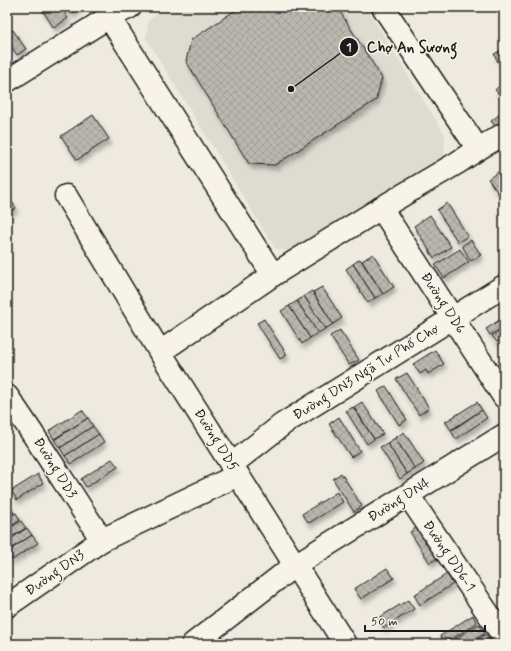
<svg xmlns="http://www.w3.org/2000/svg" width="511" height="651" font-family="Mynerve,sans-serif">
<style>
.built{fill:#dedbd1}
.building{fill:url(#building-cross-hatch);stroke:#1c1c1c;filter:url(#shadow)}
.lines{fill:none;stroke-linecap:round;stroke-linejoin:round}
.minor-casing{stroke:#1c1c1c;stroke-width:25}
.minor{stroke:#f7f3e8;stroke-width:22}
.labels{text-anchor:middle;dominant-baseline:central;stroke-width:3;stroke-linejoin:round;paint-order:stroke}
.street-label{font-size:14px;fill:#1c1c1c;stroke:#f7f3e8}
.leader{fill:none;stroke:#1c1c1c;stroke-width:1.5}
.callout-dot{fill:#1c1c1c;stroke:#f7f3e8;stroke-width:1.5}
.mark-label{font-size:12px;text-anchor:middle;font-weight:bold;fill:#fff}
.callout-label{font-size:15px;text-anchor:middle;font-weight:bold;fill:#1c1c1c;stroke:#f7f3e8;stroke-width:3;stroke-linejoin:round;paint-order:stroke}
</style>
<defs>
<pattern id="building-cross-hatch" width="8" height="8" patternUnits="userSpaceOnUse"><rect width="8" height="8" fill="#bab7af"/><path d="M0 0l8 8M0 8l8-8" fill="none" stroke="#9f9d96"/></pattern>
<filter id="shadow"><feDropShadow dx="2.5" dy="4.5" stdDeviation="2" flood-color="#0004"/></filter>
</defs>
<rect width="100%" height="100%" fill="#eeeae0"/>
<filter id="ink" filterUnits="userSpaceOnUse"><feTurbulence type="fractalNoise" baseFrequency=".025" numOctaves="2"/><feDisplacementMap in="SourceGraphic" scale="8" xChannelSelector="R" yChannelSelector="G"/><feConvolveMatrix kernelMatrix="1 2 1 2 8 2 1 2 1" color-interpolation-filters="sRGB"/></filter>
<g filter="url(#ink)">
<polygon class="built" points="165,7 366,7 445,135 444,157 289,252 275,248 146,38 149,20"/>
<g class="building">
<polygon points="40,7 61,7 68,18 54,28"/>
<polygon points="66,7 78,7 79,9 71,14"/>
<polygon points="240,7 337,7 382,78 376,100 275,165 249,164 186,61 191,40"/>
<polygon points="13,30 26,49 17,55 7,40 7,35"/>
<polygon points="504,49 504,58 498,62 494,54"/>
<polygon points="502,83 504,86 504,99 495,90"/>
<polygon points="504,111 504,120 495,126 491,121"/>
<polygon points="93,115 109,139 77,160 61,136"/>
<polygon points="501,170 504,175 504,201 488,179"/>
<polygon points="7,195 16,208 7,213"/>
<polygon points="447,203 468,236 458,242 437,210"/>
<polygon points="430,215 451,247 434,258 414,226"/>
<polygon points="471,240 481,255 471,261 462,246"/>
<polygon points="460,249 469,262 444,278 435,265"/>
<polygon points="373,254 394,287 383,294 362,261"/>
<polygon points="360,259 383,294 375,298 353,264"/>
<polygon points="353,264 375,298 368,303 346,269"/>
<polygon points="322,287 342,318 333,324 313,292"/>
<polygon points="312,291 333,324 325,329 304,296"/>
<polygon points="304,296 325,329 318,333 297,301"/>
<polygon points="297,301 318,333 310,338 289,306"/>
<polygon points="289,306 310,338 302,344 281,311"/>
<polygon points="504,317 504,327 490,335 486,329"/>
<polygon points="264,319 287,355 280,359 257,323"/>
<polygon points="504,328 504,337 497,342 492,336"/>
<polygon points="340,330 359,360 349,365 330,336"/>
<polygon points="435,350 444,364 428,374 426,370 420,374 413,364"/>
<polygon points="407,373 429,408 419,415 396,379"/>
<polygon points="386,386 407,420 399,425 378,391"/>
<polygon points="362,402 383,434 374,439 354,407"/>
<polygon points="477,402 482,410 451,430 445,422"/>
<polygon points="353,407 374,439 367,444 346,411"/>
<polygon points="82,410 88,418 54,439 49,431"/>
<polygon points="482,410 487,418 456,439 451,431"/>
<polygon points="339,417 360,451 351,457 329,424"/>
<polygon points="88,418 93,426 60,448 54,440"/>
<polygon points="93,426 99,434 65,456 60,448"/>
<polygon points="404,432 424,463 415,469 395,438"/>
<polygon points="99,434 104,442 71,464 65,456"/>
<polygon points="395,438 415,469 407,474 387,443"/>
<polygon points="387,443 407,474 400,479 380,447"/>
<polygon points="112,459 118,467 86,487 81,479"/>
<polygon points="341,473 362,506 354,512 333,479"/>
<polygon points="38,474 43,483 17,500 11,491"/>
<polygon points="337,492 343,502 309,523 302,514"/>
<polygon points="10,506 14,513 7,517 7,507"/>
<polygon points="16,513 20,520 7,529 7,518"/>
<polygon points="21,521 26,528 7,540 7,530"/>
<polygon points="419,526 439,557 430,563 410,532"/>
<polygon points="27,528 32,535 9,550 7,547 7,541"/>
<polygon points="32,535 38,543 12,560 7,552"/>
<polygon points="387,568 394,578 361,599 354,589"/>
<polygon points="447,574 453,584 420,605 414,595"/>
<polygon points="408,600 414,609 384,628 378,618"/>
<polygon points="473,615 477,623 445,643 440,636"/>
<polygon points="479,624 485,633 468,644 447,644"/>
<polygon points="486,634 491,642 488,644 471,644"/>
</g>
<g class="lines">
<g class="minor-casing">
<g id="minor">
<polyline points="130,7 109,17 273,275 381,208 457,163 478,149 383,7"/>
<polyline points="7,81 109,17"/>
<polyline points="478,149 504,134"/>
<polyline points="66,196 160,352"/>
<polyline points="381,208 504,397"/>
<polyline points="273,275 160,352 345,644"/>
<path d="M7,396c33,47 63,96 95,144"/>
<polyline points="231,465 283,424 504,286"/>
<polyline points="408,495 504,637"/>
<polyline points="7,606 102,540 238,475"/>
<polyline points="193,644 295,565 504,435"/>
</g>
</g>
<use href="#minor" class="minor"/>
</g>
</g>
<g class="labels">
<g class="street-label">
<text transform="translate(443 303) rotate(57)">Đường DD6</text>
<text transform="translate(366 372) rotate(-32)">Đường DN3 Ngã Tư Phố Chợ</text>
<text transform="translate(216 440) rotate(58)">Đường DD5</text>
<text transform="translate(55 468) rotate(58)">Đường DD3</text>
<text transform="translate(399 500) rotate(-32)">Đường DN4</text>
<text transform="translate(449 556) rotate(56)">Đường DD6-1</text>
<text transform="translate(55 573) rotate(-35)">Đường DN3</text>
</g>
</g>
<path class="leader" d="M291 89L349 47"/>
<g class="callout-dot">
<circle cx="291" cy="89" r="4"/>
<circle cx="349" cy="47" r="10"/>
</g>
<g class="mark-label">
<text x="349" y="51">1</text>
</g>
<g class="callout-label">
<text x="412" y="52">Chợ An Sương</text>
</g>
<rect width="511" height="651" fill="none" stroke="#f7f3e8" stroke-width="24"/>
<rect x="12" y="12" width="487" height="627" fill="none" stroke="#1c1c1c" stroke-width="1.5" filter="url(#ink)"/>
<path d="M365 625v6h120v-6" fill="none" stroke="#1c1c1c" stroke-width="2"/>
<text x="371" y="625" font-size="12" fill="#1c1c1c" stroke="#f7f3e8" stroke-width="3" paint-order="stroke">50 m</text>
</svg>
